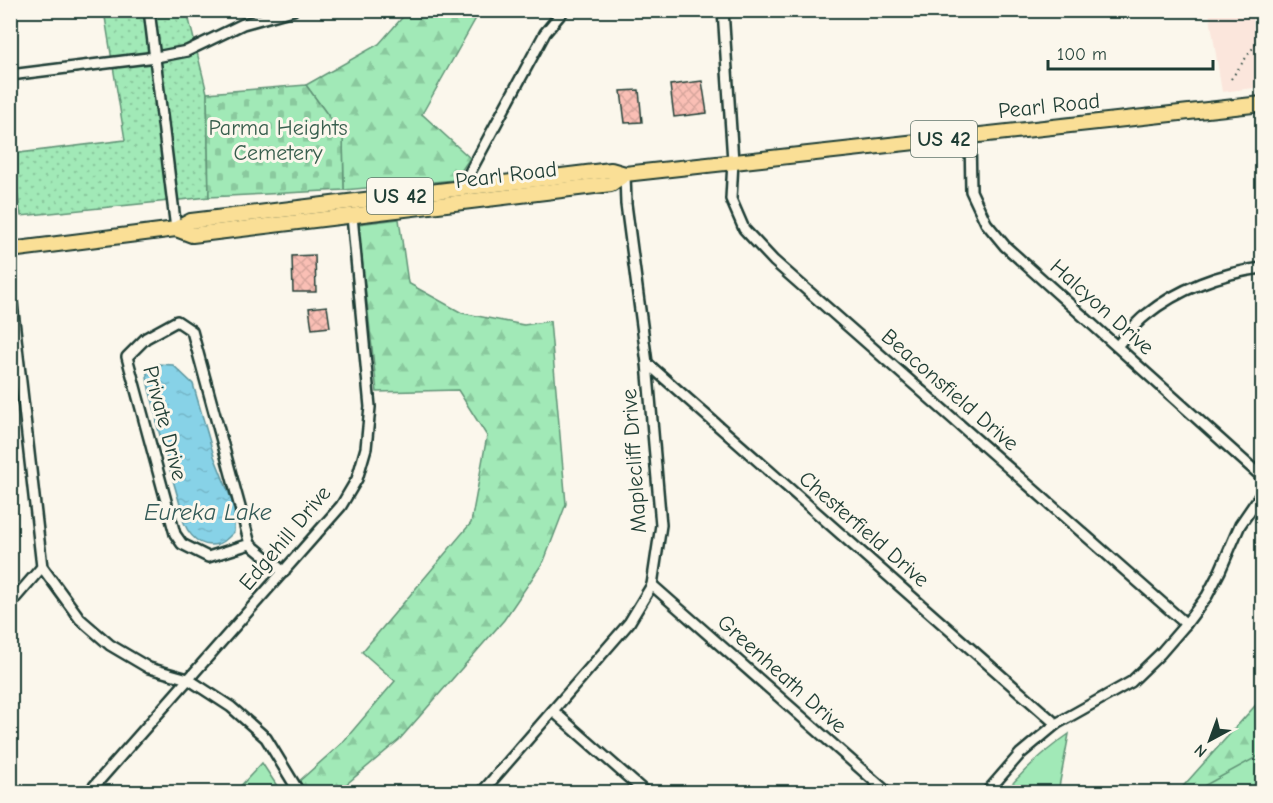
<svg xmlns="http://www.w3.org/2000/svg" width="1273" height="803" font-family="'Comic Neue',sans-serif">
<style>
.built{fill:#fbe6dc}
.grass{fill:url(#grass-dots);stroke:#609376;stroke-width:1.5}
.forest{fill:url(#forest-firs);stroke:#609376;stroke-width:1.5}
.cemetery{fill:url(#cemetery-stones);stroke:#609376;stroke-width:1.5}
.park{fill:#a1e9b7;stroke:#609376;stroke-width:1.5}
.water{fill:url(#water-ripples);stroke:#5d969f;stroke-width:1.5}
.building{fill:url(#building-cross-hatch);stroke:#1f3d34;stroke-width:1.5}
.lines{fill:none;stroke-linecap:round;stroke-linejoin:round}
.street-casing{stroke:#1f3d34;stroke-width:14}
.primary-casing{stroke:#1f3d34;stroke-width:18}
.path{stroke:#1f3d34;stroke-width:2;stroke-dasharray:1.5 4.5;stroke-linecap:butt}
.street{stroke:#fbf7ec;stroke-width:9}
.primary{stroke:#fadf96;stroke-width:14}
.labels{text-anchor:middle;dominant-baseline:central;stroke-width:6;stroke-linejoin:round;paint-order:stroke}
.shield{fill:#fbf7ec;stroke:#61756b;stroke-width:1.5}
.shield-label{font-size:21px;font-weight:bold;fill:#1f3d34}
.street-label{font-size:22px;fill:#1f3d34;stroke:#fbf7ec}
.park-label{font-size:22px;fill:#395f4e;stroke:#fbf7ec}
.water-label{font-size:24px;font-style:italic;fill:#345b58;stroke:#fbf7ec}
</style>
<defs>
<pattern id="grass-dots" width="8" height="8" patternUnits="userSpaceOnUse" patternTransform="scale(1.5)"><rect width="8" height="8" fill="#a1e9b7"/><path d="M2 2h.1M6 6h.1" fill="none" stroke="#8ac99e" stroke-width="1.8" stroke-linecap="round"/></pattern>
<pattern id="forest-firs" width="22" height="20" patternUnits="userSpaceOnUse" patternTransform="scale(1.5)"><rect width="22" height="20" fill="#a1e9b7"/><path d="M5 1l3.5 6h-7zM16 11l3.5 6h-7z" fill="#8ac99e"/></pattern>
<pattern id="cemetery-stones" width="16" height="16" patternUnits="userSpaceOnUse" patternTransform="scale(1.5)"><rect width="16" height="16" fill="#a1e9b7"/><path d="M2 7V4a2 2 0 0 1 4 0v3zM10 15v-3a2 2 0 0 1 4 0v3z" fill="#8ac99e"/></pattern>
<pattern id="water-ripples" width="26" height="14" patternUnits="userSpaceOnUse" patternTransform="scale(1.5)"><rect width="26" height="14" fill="#87d2e7"/><path d="M2 4q2-2 4 0t4 0M15 11q2-2 4 0t4 0" fill="none" stroke="#74b5c7"/></pattern>
<pattern id="building-cross-hatch" width="8" height="8" patternUnits="userSpaceOnUse" patternTransform="scale(1.5)"><rect width="8" height="8" fill="#fabfb5"/><path d="M0 0l8 8M0 8l8-8" fill="none" stroke="#d6a59c"/></pattern>
</defs>
<rect width="100%" height="100%" fill="#fbf7ec"/>
<filter id="ink" filterUnits="userSpaceOnUse"><feTurbulence type="fractalNoise" baseFrequency=".0167" numOctaves="2"/><feDisplacementMap in="SourceGraphic" scale="12" xChannelSelector="R" yChannelSelector="G"/><feConvolveMatrix kernelMatrix="1 2 1 2 8 2 1 2 1" color-interpolation-filters="sRGB"/></filter>
<g filter="url(#ink)">
<polygon class="built" points="1209,11 1262,11 1262,87 1222,92"/>
<polygon class="grass" points="104,11 187,11 207,93 209,197 21,216 11,154 125,140"/>
<g class="forest">
<polygon points="408,11 480,11 422,114 470,158 455,180 344,190 343,136 306,85 379,44"/>
<polygon points="399,219 408,283 462,313 524,325 550,321 566,504 544,561 504,620 399,740 337,792 287,792 343,742 395,681 362,652 471,523 487,436 458,390 377,392 358,224"/>
<polygon points="1262,698 1262,792 1178,792"/>
</g>
<polygon class="cemetery" points="306,85 343,136 344,190 209,197 207,93"/>
<g class="park">
<path d="M1069,734l-11,58h-53c19,-22 39,-41 64,-58z"/>
<polygon points="1262,754 1262,792 1193,792"/>
<polygon points="262,763 281,792 235,792"/>
</g>
<path class="water" d="M158,364l15,1 20,19 21,72 20,50v26c-4,4 -10,11 -16,12 -22,6 -36,-17 -37,-36l-24,-83c0,-19 -11,-35 -10,-53z"/>
<g class="building">
<polygon points="702,81 707,113 674,117 670,85"/>
<polygon points="639,90 642,122 625,123 621,91"/>
<polygon points="315,255 316,292 293,292 292,256"/>
<polygon points="327,306 330,327 312,329 309,308"/>
</g>
<g class="lines">
<g class="street-casing">
<g id="street">
<polyline points="149,10 176,229"/>
<polyline points="723,10 733,161 731,199 744,229 774,261 1186,624"/>
<polyline points="10,75 156,57 187,51 243,24 293,10"/>
<polyline points="970,136 971,191 986,223 1005,246 1262,477"/>
<polyline points="462,187 545,33 564,10"/>
<polyline points="10,285 42,567 80,619 110,645 149,668 188,679 231,707 266,738 299,792"/>
<path d="M1117,346c9,-10 18,-23 29,-31 32,-26 75,-42 116,-47"/>
<polyline points="647,363 1056,724"/>
<polyline points="250,544 208,557 182,544 175,534 127,357 146,338 177,321 192,331 250,544 284,572"/>
<polyline points="652,585 887,792"/>
<polyline points="10,604 42,567"/>
<polyline points="553,711 645,792"/>
<polyline points="89,792 341,506 357,479 366,448 370,407 352,216"/>
<polyline points="482,792 629,623 652,585 661,525 647,363 626,204 625,174"/>
<polyline points="987,792 1020,754 1056,724 1131,682 1160,654 1186,624 1207,596 1220,571 1240,525 1262,493"/>
</g>
</g>
<g class="primary-casing">
<g id="primary">
<polyline points="176,229 192,235 611,184 625,174"/>
<polyline points="10,250 176,229 191,221 611,170 625,174 1262,104"/>
</g>
</g>
<polyline class="path" points="1231,79 1262,35"/>
<use href="#street" class="street"/>
<use href="#primary" class="primary"/>
</g>
</g>
<g class="labels">
<g class="shield">
<rect x="911" y="121" width="66" height="36" rx="4.5"/>
<rect x="367" y="178" width="66" height="36" rx="4.5"/>
</g>
<g class="shield-label">
<text x="944" y="139">US 42</text>
<text x="400" y="196">US 42</text>
</g>
<g class="street-label">
<text transform="translate(1049 106) rotate(-6)">Pearl Road</text>
<text transform="translate(506 175) rotate(-7)">Pearl Road</text>
<text transform="translate(1102 307) rotate(42)">Halcyon Drive</text>
<text transform="translate(950 390) rotate(41)">Beaconsfield Drive</text>
<text transform="translate(165 423) rotate(75)">Private Drive</text>
<text transform="translate(634 461) rotate(-94)">Maplecliff Drive</text>
<text transform="translate(864 529) rotate(41)">Chesterfield Drive</text>
<text transform="translate(285 538) rotate(-50)">Edgehill Drive</text>
<text transform="translate(782 674) rotate(42)">Greenheath Drive</text>
</g>
<g class="park-label">
<text x="278" y="128">Parma Heights<tspan x="278" dy="25">Cemetery</tspan></text>
</g>
<g class="water-label">
<text x="208" y="512">Eureka Lake</text>
</g>
</g>
<rect width="1273" height="803" fill="none" stroke="#fbf7ec" stroke-width="36"/>
<rect x="18" y="18" width="1237" height="767" fill="none" stroke="#1f3d34" stroke-width="2" filter="url(#ink)"/>
<g transform="translate(1210 740) rotate(221)" stroke="#fbf7ec" stroke-width="4.5" paint-order="stroke">
<path d="M0-4.5L10 22L0 15L-10 22Z" fill="#1f3d34"/>
<text y="-9" font-size="16" font-weight="bold" text-anchor="middle" fill="#1f3d34">N</text>
</g>
<path d="M1048 60v9h165v-9" fill="none" stroke="#1f3d34" stroke-width="3"/>
<text x="1057" y="60" font-size="18" fill="#1f3d34" stroke="#fbf7ec" stroke-width="4.5" paint-order="stroke">100 m</text>
</svg>
